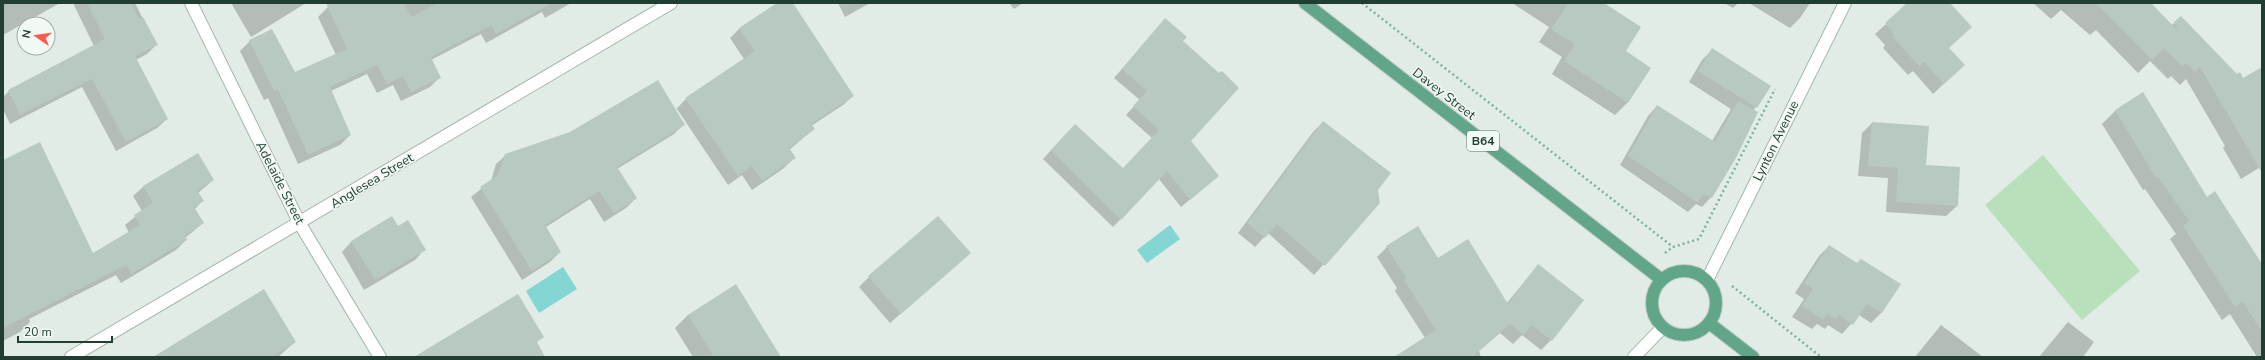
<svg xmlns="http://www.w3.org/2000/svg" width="2265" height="360" font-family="'Nunito Sans',sans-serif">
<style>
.green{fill:#b7e0bb}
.water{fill:#84d6d4}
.shadow{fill:#0003}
.building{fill:#b8cac0}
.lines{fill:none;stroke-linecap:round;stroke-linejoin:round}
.minor-casing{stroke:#a3b4ab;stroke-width:14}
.tertiary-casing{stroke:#a3b4ab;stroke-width:14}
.primary-casing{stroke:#c1c9c5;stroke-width:14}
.path{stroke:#7eb399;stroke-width:2.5;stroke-dasharray:2 3;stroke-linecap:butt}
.minor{stroke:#fff;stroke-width:12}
.tertiary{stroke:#fff;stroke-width:12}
.primary{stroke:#61a688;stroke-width:12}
.labels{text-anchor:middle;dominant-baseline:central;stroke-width:3;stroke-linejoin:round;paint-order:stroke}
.shield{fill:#f1f9f4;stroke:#5f766c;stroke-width:1}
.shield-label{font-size:12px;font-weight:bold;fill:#203e31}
.street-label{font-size:13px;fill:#203e31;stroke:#f1f9f4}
</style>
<rect width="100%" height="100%" fill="#e0ece5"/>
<polygon class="green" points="2043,155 2140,271 2082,320 1985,205"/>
<g class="water">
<polygon points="1170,225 1180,239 1147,263 1137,250"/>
<polygon points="563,267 577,289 539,313 526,291"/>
</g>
<g class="shadow">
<polygon points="3,3 60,3 3,35"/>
<polygon points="73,3 135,3 156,45 147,54 136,60 167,119 157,128 116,151 82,87 10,124 3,109 3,97 9,91 94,46"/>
<polygon points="231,3 306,3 251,37"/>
<polygon points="337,3 571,3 545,18 542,12 486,43 481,34 431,60 440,77 430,87 401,101 393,85 377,93 367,74 331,91 350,135 340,145 298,164 268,98 264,100 240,51 250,41 294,73 336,55 318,17 328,7"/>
<polygon points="779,3 792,3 853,96 843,105 811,126 814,129 789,150 794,158 784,168 752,190 742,175 728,185 677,109 675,110 684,124 674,134 617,169 636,198 626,208 604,222 590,199 546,227 560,252 550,262 522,280 471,197 491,181 496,164 506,155 675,110 686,99 744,59 730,38 740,28"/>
<polygon points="838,3 870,3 845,17"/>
<polygon points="1007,3 1023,3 1014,9 1010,4"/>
<polygon points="1512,3 1603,3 1624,52 1628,102 1615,115 1552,74 1562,57 1539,42 1549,27"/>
<polygon points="1724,3 1738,3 1733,8"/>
<polygon points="1749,3 1810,3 1800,18 1790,28"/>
<polygon points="1922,3 1949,3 1948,48 1953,75 1933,94 1913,71 1908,75 1883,48 1885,45 1875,34 1905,7"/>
<polygon points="2033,3 2128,3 2171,26 2174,23 2243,79 2262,76 2262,166 2241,179 2223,148 2225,146 2186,79 2180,85 2171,76 2168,79 2150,61 2138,73 2096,30 2090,35 2061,10 2051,19"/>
<polygon points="1157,28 1181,42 1190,141 1218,176 1181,207 1159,179 1113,227 1043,159 1067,133 1123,169 1152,138 1126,115 1140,100 1114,78"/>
<polygon points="1712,50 1770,86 1753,111 1711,197 1702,207 1696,204 1688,212 1620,165 1648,116 1657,106 1712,141 1731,109 1689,82 1702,60"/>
<polygon points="2143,94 2199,199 2262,266 2262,357 2257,357 2230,314 2222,320 2170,239 2176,234 2145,189 2143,190 2102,124 2115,111"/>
<polygon points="1323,122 1379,202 1314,275 1268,233 1255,247 1238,233 1313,132"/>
<polygon points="1872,123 1928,127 1925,166 1957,206 1946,216 1886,212 1888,178 1858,176 1862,133"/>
<polygon points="198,154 213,180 198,193 202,201 195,209 203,223 185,238 186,240 176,250 121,283 116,275 29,319 30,322 20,332 3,341 3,162 93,254 129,233 125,225 142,211 133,196 143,187"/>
<polygon points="352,241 425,249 415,260 364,290 342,252"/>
<polygon points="1829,246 1857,264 1899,285 1881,313 1871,323 1859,315 1842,334 1828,325 1825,329 1817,324 1812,329 1792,317 1804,299 1795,293 1819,256"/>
<polygon points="1387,247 1438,260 1506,304 1538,265 1551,340 1541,350 1522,335 1513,344 1500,333 1479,351 1481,357 1396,357 1425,338 1395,291 1397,288 1377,257"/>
<polygon points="970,253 890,323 859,287 869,277"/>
<polygon points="735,286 779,357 693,357 675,328 688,315"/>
<polygon points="2068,322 2094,342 2083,357 2039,357"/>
<polygon points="1941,325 1983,357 1915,357"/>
<polygon points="295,342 278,357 155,357"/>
</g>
<g class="building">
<polygon points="87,3 131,3 139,19 143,17 158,45 135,56 168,119 126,142 92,79 20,115 8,90 105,39"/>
<polygon points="326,3 404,3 411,17 438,3 552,3 496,34 491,25 431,57 441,78 411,92 403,76 387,84 377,65 330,87 351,135 308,155 278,89 274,91 249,40 272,29 295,72 347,49"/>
<polygon points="777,3 793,3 854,96 811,124 815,129 789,148 796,158 762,181 752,166 738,176 685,98 755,51 739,28"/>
<polygon points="1569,3 1604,3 1641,27 1626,51 1651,68 1628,103 1564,61 1575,44 1551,29"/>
<polygon points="1907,3 1950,3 1972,27 1949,48 1965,65 1944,84 1924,62 1919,66 1893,37 1894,34 1885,23"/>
<polygon points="2096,3 2151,3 2178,31 2174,22 2181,16 2237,74 2240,72 2243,78 2262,67 2262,173 2200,67 2195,72 2186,63 2182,66 2164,48 2152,60"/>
<polygon points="1165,18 1187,37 1183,41 1219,73 1222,71 1239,88 1191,141 1219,176 1190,200 1167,171 1121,220 1051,150 1075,124 1123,168 1159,130 1133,106 1147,91 1122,69"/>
<polygon points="1712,48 1771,86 1757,108 1698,71"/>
<polygon points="658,80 685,125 617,167 637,198 614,213 599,191 545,225 561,252 532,271 480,187 498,175 505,154 570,132"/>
<polygon points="2143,92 2207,197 2215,191 2262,264 2262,332 2243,302 2235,307 2183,226 2189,221 2158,177 2156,178 2115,110"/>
<polygon points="1738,101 1758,112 1737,156 1712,198 1703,194 1698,203 1628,156 1657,105 1715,142"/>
<polygon points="1323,121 1391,173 1378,190 1380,203 1325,266 1277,224 1265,238 1247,223"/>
<polygon points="1872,122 1929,126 1926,165 1960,167 1958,206 1896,202 1898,168 1868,166"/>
<polygon points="40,142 93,253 140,225 134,215 153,203 143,186 198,153 214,180 197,190 204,201 194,207 204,223 185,235 187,240 131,274 126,265 3,328 3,160"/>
<polygon points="392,216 398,226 408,220 426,250 375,280 351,241"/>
<polygon points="938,216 971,253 901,314 868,276"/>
<polygon points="1418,226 1438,258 1468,239 1508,304 1538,264 1584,300 1552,341 1532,325 1524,335 1510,324 1472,357 1394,357 1436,330 1404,280 1406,278 1386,246"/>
<polygon points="1829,245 1857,263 1861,259 1901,284 1882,313 1867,304 1853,325 1839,315 1836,319 1827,314 1823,320 1802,306 1813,289 1804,283"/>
<polygon points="736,284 781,357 714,357 688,315"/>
<polygon points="264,289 296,342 271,357 153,357"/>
<polygon points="518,294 544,337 537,342 545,357 414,357"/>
</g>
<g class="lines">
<g class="minor-casing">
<g id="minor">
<polyline points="191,3 300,224 380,357"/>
<polyline points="71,357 671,3"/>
<polyline points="1634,357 1663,327"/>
</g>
</g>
<g class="tertiary-casing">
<polyline id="tertiary" points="1707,280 1845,3"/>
</g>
<g class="primary-casing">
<g id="primary">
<polyline points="1305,3 1662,280"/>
<circle cx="1684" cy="303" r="32"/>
<polyline points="1709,323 1753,357"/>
</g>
</g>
<g class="path">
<polyline points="1362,3 1673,247"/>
<polyline points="1665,253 1673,247 1699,239 1775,89"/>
<polyline points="1732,286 1821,357"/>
</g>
<use href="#minor" class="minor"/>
<use href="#tertiary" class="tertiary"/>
<use href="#primary" class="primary"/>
</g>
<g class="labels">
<rect class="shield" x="1467" y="131" width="32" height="20" rx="3"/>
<g class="shield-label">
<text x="1483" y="141">B64</text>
</g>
<g class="street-label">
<text transform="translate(1444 94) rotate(38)">Davey Street</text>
<text transform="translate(1776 141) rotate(-64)">Lynton Avenue</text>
<text transform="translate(372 181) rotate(-31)">Anglesea Street</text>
<text transform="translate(280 183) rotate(63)">Adelaide Street</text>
</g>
</g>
<rect width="2265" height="360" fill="none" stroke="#203e31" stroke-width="8"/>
<g transform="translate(36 36) rotate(283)"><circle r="19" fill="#f1f9f4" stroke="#9daea6"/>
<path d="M0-3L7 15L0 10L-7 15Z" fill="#fd5a4e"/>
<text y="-6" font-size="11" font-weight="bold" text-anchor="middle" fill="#203e31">N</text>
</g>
<path d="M18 336v6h94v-6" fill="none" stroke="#203e31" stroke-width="2"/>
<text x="24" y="336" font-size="12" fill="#203e31" stroke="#f1f9f4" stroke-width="3" paint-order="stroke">20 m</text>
</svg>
